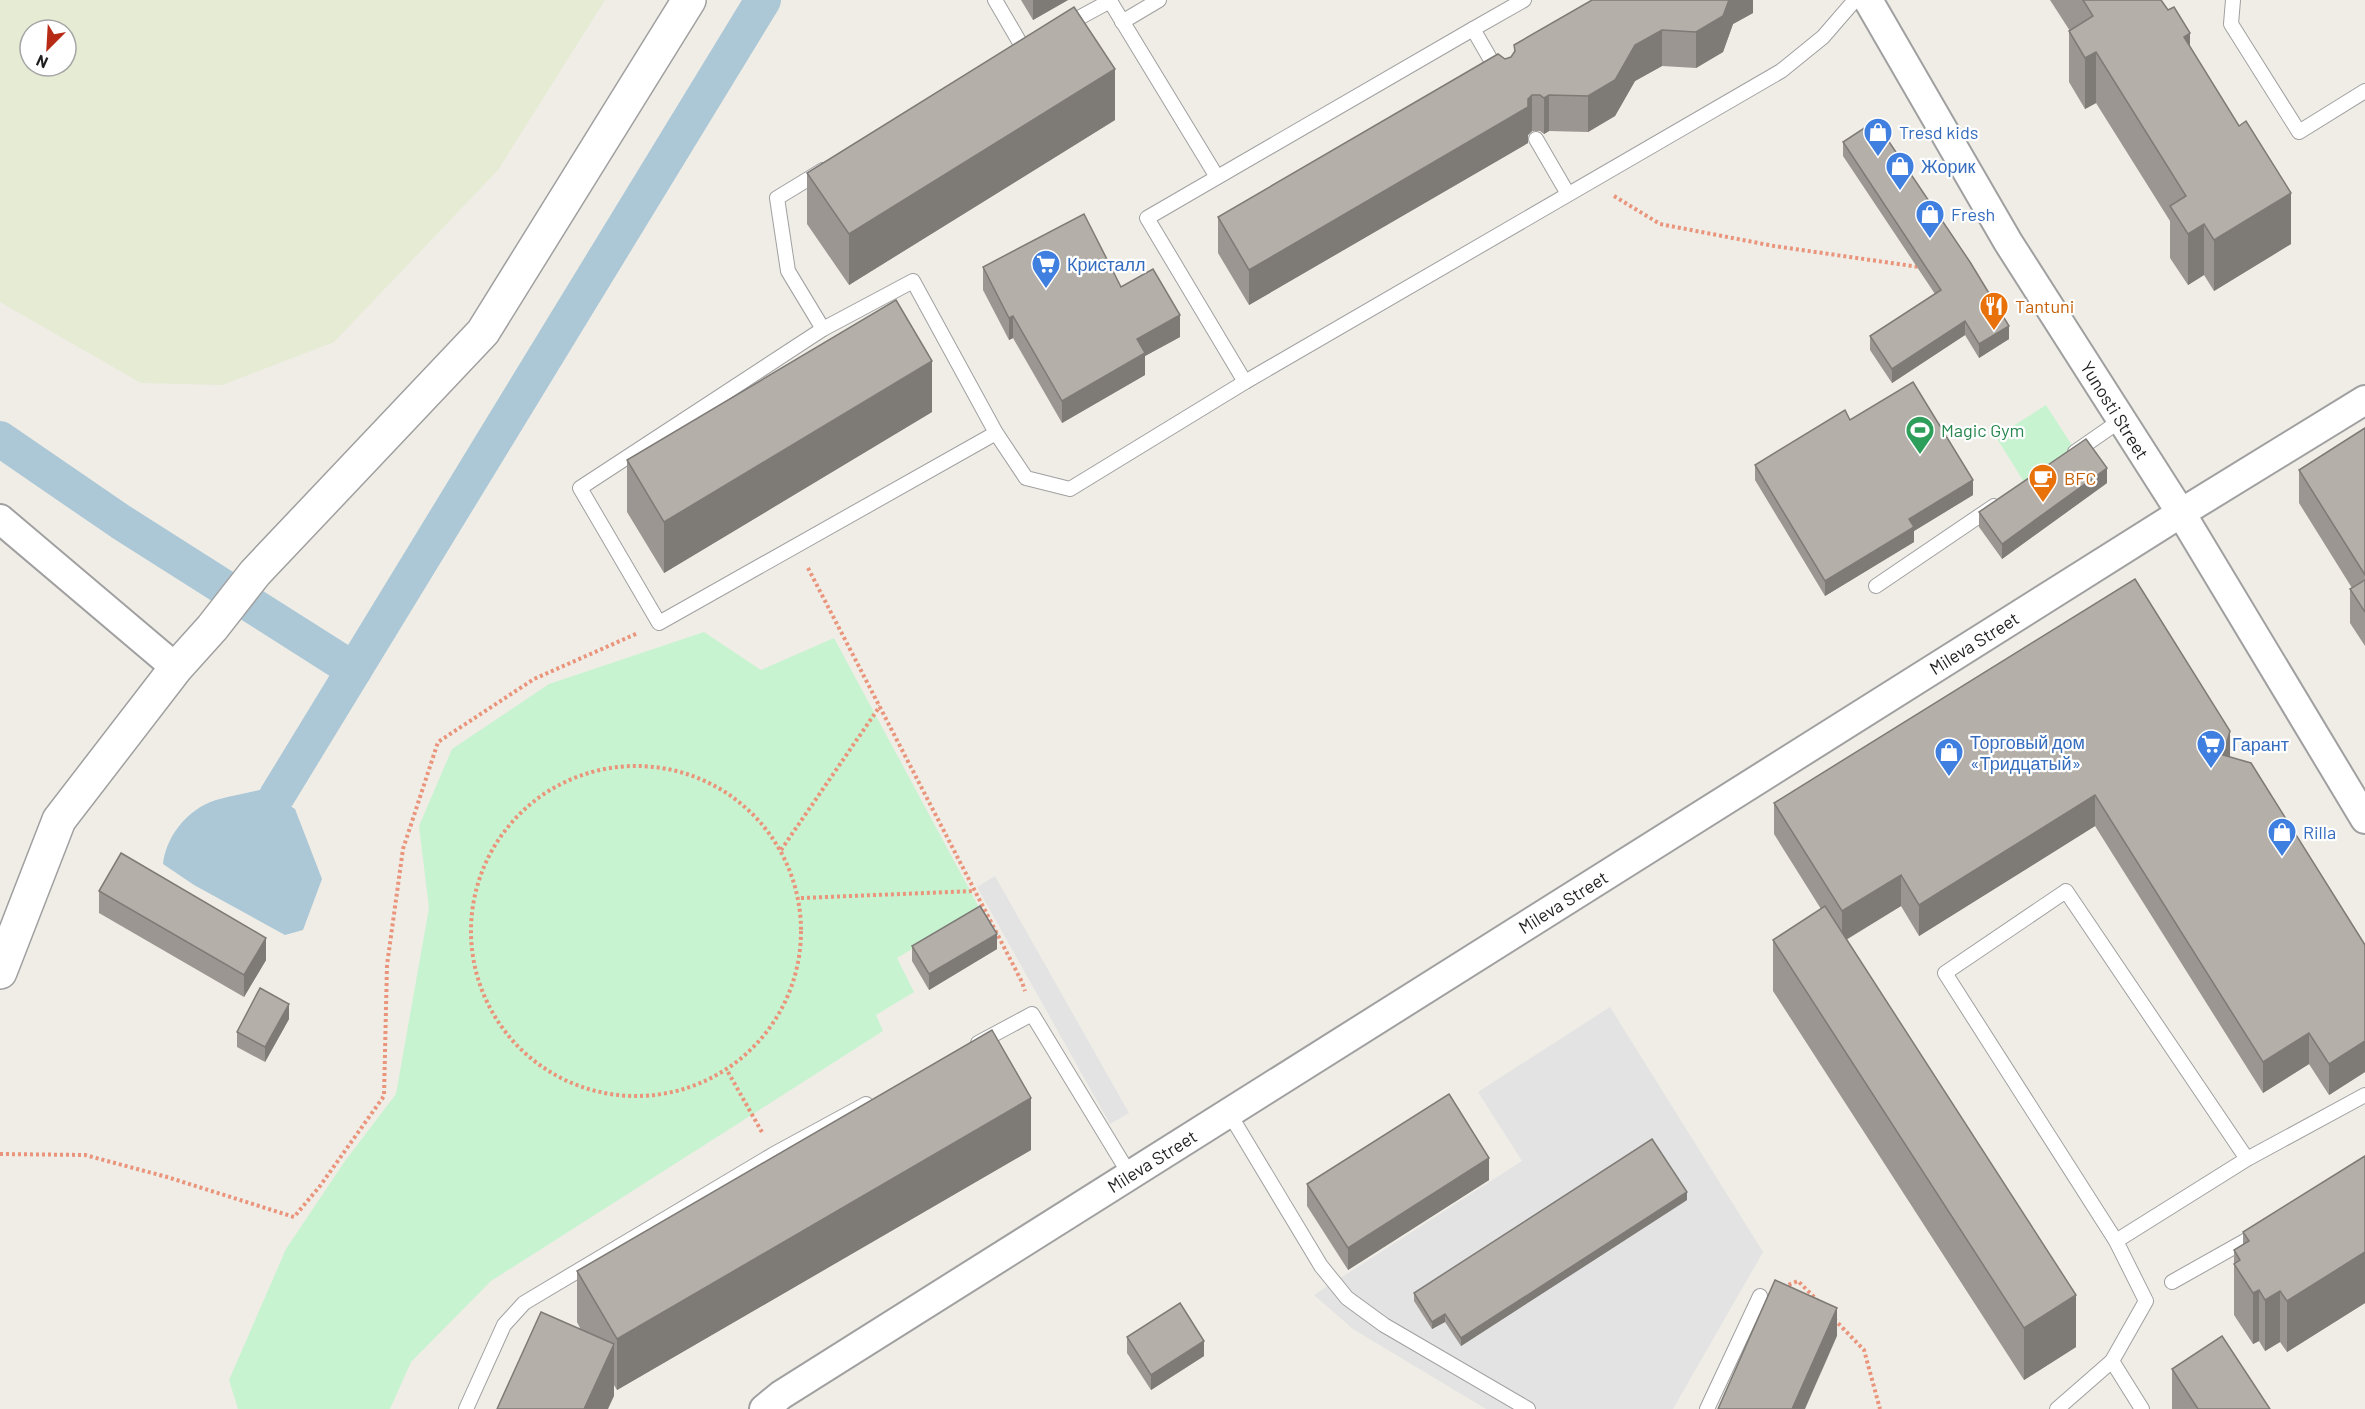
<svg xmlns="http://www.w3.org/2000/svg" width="2365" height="1409" font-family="Barlow,sans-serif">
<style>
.farmland{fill:#e6ebd4;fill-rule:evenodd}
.park{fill:#c8f3d1}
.parking{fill:#e3e3e3}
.water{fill:#acc8d7}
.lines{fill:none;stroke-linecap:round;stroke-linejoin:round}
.canal{stroke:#acc8d7;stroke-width:36}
.service-casing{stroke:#a0a0a0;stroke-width:16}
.minor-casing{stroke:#a0a0a0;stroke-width:32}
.tertiary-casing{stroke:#a0a0a0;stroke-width:36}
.path{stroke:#ea947b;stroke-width:4;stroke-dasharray:3 3;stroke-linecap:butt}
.service{stroke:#fff;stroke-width:14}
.minor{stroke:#fff;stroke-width:28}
.tertiary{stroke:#fff;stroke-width:33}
.wall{fill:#9b9691}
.shaded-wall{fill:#7e7a76}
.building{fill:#b4afa9;stroke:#7e7a76;stroke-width:1.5}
.labels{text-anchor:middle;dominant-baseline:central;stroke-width:4.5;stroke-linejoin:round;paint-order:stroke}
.shop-label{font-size:18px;fill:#366cbe;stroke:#fff;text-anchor:start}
.food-label{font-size:18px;fill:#c56008;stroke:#fff;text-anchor:start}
.street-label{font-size:18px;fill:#1f1f1f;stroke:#fff}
.leisure-label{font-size:18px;fill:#27864d;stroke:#fff;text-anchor:start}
</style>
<rect width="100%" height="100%" fill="#efede6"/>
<path class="farmland" d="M0,0h605l-107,170 -164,172 -112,43 -81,-2 -141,-81zM30,30h36v36h-36z"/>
<g class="park">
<polygon points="2046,405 2075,450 2024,482 1996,437"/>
<polygon points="704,632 761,670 834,638 980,909 897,958 914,992 876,1015 883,1031 491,1281 411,1362 390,1409 238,1409 229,1380 286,1249 345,1161 396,1094 429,908 419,826 452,749 549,684"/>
</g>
<g class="parking">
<polygon points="995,876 1129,1113 1110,1124 977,887"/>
<polygon points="1610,1007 1763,1252 1673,1409 1486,1409 1353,1329 1314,1295 1522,1161 1478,1092"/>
</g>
<path class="water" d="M263,789l32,20 27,70 -19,51 -18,5 -91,-50 -31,-21c3,-25 19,-47 41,-59 15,-8 42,-11 59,-16z"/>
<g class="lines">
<g class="canal">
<polyline points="0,439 121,522 354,670"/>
<polyline points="277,796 763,0"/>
</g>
<g class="service-casing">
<g id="service">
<polyline points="995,0 1023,48"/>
<polyline points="2233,0 2231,24 2299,132 2365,91"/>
<polyline points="1122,22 1159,0"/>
<polyline points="1064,26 1110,1 1217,177"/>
<polyline points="1473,29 1524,0"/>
<polyline points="1536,139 1568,194"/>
<polyline points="823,170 777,198 788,271 823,329"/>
<polyline points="1245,382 1147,218 1473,29 1499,74"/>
<polyline points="996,433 659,623 580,488 823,329 913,281 996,433 1026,478 1070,489 1245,382 1781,71 1823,37 1855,0"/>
<polyline points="2075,452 2121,420"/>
<polyline points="1876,586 1994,506"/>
<polyline points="978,1043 1032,1014 1130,1175"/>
<polyline points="1229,1113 1321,1266 1347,1298 1384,1325 1528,1409"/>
<polyline points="2247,1159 2066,891 1945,973 2116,1241 2247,1159 2365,1095"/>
<polyline points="2116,1241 2146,1301 2112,1361 2142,1409"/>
<polyline points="2172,1282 2259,1233"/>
<polyline points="466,1409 504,1325 524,1303 774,1154 866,1104"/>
<polyline points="1707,1409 1760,1296"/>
<polyline points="2057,1409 2112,1361"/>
</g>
</g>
<g class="minor-casing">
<g id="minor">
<polyline points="1868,0 2008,242 2181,513 2365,819"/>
<polyline points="0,519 176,668"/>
<polyline points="764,1409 781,1395 2181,513 2365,400"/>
</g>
</g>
<g class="tertiary-casing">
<polyline id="tertiary" points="0,972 59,820 176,668 212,628 255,573 483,332 689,0"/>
</g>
<g class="path">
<polyline points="1614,196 1660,224 1774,246 1919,267"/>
<polyline points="808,568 1022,982 1025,991"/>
<circle cx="636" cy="931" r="165"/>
<polyline points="781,850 880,706"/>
<polyline points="801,898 975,891"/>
<polyline points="728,1072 763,1134"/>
<polyline points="0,1154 85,1155 167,1177 294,1217 320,1186 384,1096 387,965 403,849 438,742 534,679 638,633"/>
<polyline points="1783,1287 1798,1281 1817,1300"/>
<polyline points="1834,1319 1864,1350 1880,1409"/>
</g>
<use href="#service" class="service"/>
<use href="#minor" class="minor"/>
<use href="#tertiary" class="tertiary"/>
</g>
<g class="wall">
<polygon points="1021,0 1068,0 1033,20"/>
<polygon points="1753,0 1753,13 1733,24 1723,52 1696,68 1662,66 1635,81 1615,116 1588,132 1549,131 1544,134 1540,131 1532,131 1528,135 1528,143 1249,305 1218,253 1218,217 1505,59 1511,57 1514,53 1514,45"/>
<polygon points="2050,0 2161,0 2190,47 2291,244 2214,291 2204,275 2188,285 2170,258 2170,221 2096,103 2085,109 2069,82 2069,31 2070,31"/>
<polygon points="1115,120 849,285 807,224 807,173"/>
<polygon points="1843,142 2009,339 1979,358 1965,335 1892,383 1870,350 1870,336 1935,294 1843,156"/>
<polygon points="983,267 1121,287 1180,337 1145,356 1145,375 1062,423 1013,338 1009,340 983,290"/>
<polygon points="932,412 664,573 627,512 627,460"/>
<polygon points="1850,420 1973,495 1914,531 1914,542 1825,596 1755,480 1755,465"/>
<polygon points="2365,428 2365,646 2350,623 2350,589 2352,588 2299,503 2299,470"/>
<polygon points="2107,483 2002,559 1979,527 1979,512"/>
<polygon points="2230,757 2365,945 2365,1072 2329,1095 2309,1064 2263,1093 2095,826 1919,936 1901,906 1846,940 2076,1347 2024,1380 1773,991 1773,940 1821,909 1774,834 1774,803"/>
<polygon points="99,891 266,960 244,997 99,913"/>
<polygon points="912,946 997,949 929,990 912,961"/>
<polygon points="289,1019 265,1062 237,1047 237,1032"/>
<polygon points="1031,1150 617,1390 614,1385 614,1396 577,1322 577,1271"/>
<polygon points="2365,1156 2365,1303 2287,1352 2280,1342 2265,1351 2259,1341 2253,1344 2234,1315 2234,1250 2243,1245 2243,1232"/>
<polygon points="1489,1180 1348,1270 1307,1206 1307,1184"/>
<polygon points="1687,1200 1461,1346 1445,1322 1432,1329 1414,1301 1414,1293"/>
<polygon points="1127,1337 1204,1356 1151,1390 1127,1353"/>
<polygon points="2172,1369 2270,1409 2172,1409"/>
</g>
<g class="shaded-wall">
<polygon points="1033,0 1068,0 1033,20"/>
<polygon points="1729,0 1753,0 1753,13 1733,24 1723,52 1696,68 1696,32"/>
<polygon points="1662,30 1662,66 1635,81 1615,116 1588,132 1588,96 1635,45"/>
<polygon points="2190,33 2190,84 2184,37"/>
<polygon points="2096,52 2096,103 2085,109 2085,58"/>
<polygon points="1115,69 1115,120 849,285 849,234"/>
<polygon points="1532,95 1532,131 1528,135 1528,143 1249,305 1249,270 1528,99"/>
<polygon points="1549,95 1549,131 1544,134 1544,98"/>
<polygon points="2291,193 2291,244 2214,291 2214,240"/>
<polygon points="2204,224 2204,275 2188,285 2188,234"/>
<polygon points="1180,315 1180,337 1145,356 1145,375 1062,423 1062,401 1137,339"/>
<polygon points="1013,316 1013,338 1009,340 1009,318"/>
<polygon points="1965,321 1965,335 1892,383 1892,369"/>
<polygon points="2009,326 2009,339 1979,358 1979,344"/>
<polygon points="932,361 932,412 664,573 664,522"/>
<polygon points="2107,468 2107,483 2002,559 2002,544"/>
<polygon points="1973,480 1973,495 1914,531 1914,542 1825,596 1825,581 1909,519"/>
<polygon points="2230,731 2230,762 2223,755"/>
<polygon points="2095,795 2095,826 1919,936 1919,905"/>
<polygon points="1901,875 1901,906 1842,942 1842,911"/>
<polygon points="997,934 997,949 929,990 929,974"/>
<polygon points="266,938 266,960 244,997 244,975"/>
<polygon points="289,1004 289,1019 265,1062 265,1047"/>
<polygon points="2309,1033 2309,1064 2263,1093 2263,1062"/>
<polygon points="2365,1041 2365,1072 2329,1095 2329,1064"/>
<polygon points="1031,1098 1031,1150 617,1390 617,1339"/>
<polygon points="1489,1158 1489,1180 1348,1270 1348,1248"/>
<polygon points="1687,1192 1687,1200 1461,1346 1461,1338"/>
<polygon points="2365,1252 2365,1303 2287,1352 2287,1301"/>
<polygon points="2259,1290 2259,1341 2253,1344 2253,1293"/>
<polygon points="2280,1291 2280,1342 2265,1351 2265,1300"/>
<polygon points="2076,1295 2076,1347 2024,1380 2024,1328"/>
<polygon points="1837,1308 1837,1336 1805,1409 1792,1409"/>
<polygon points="1445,1314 1445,1322 1432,1329 1432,1322"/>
<polygon points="1204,1341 1204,1356 1151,1390 1151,1375"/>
<polygon points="614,1344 614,1396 608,1409 584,1409"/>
</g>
<g class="building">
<polygon points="1592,0 1729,0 1723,16 1696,32 1662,30 1635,45 1615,80 1588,96 1549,95 1544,98 1540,95 1532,95 1528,99 1528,107 1249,270 1218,217 1498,54 1505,59 1511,57 1515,51 1514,45"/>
<polygon points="2083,0 2161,0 2168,10 2174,7 2190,33 2184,37 2239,126 2246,121 2291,193 2214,240 2204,224 2188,234 2170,206 2186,196 2096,52 2085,58 2069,31 2093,16"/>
<polygon points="1074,7 1115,69 849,234 807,173"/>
<polygon points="1875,121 1970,262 2009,326 1979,344 1965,321 1892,369 1870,336 1941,290 1843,142"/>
<polygon points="1084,214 1121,287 1153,269 1180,315 1137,339 1145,353 1062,401 1013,316 1009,318 983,267"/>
<polygon points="896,300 932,361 664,522 627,460"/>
<polygon points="1913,382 1973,480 1909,519 1914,527 1825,581 1755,465 1845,410 1850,420"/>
<polygon points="2365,428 2365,575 2299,470"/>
<polygon points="2086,439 2107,468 2002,544 1979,512"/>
<polygon points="2135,579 2230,731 2223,755 2251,763 2365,945 2365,1041 2329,1064 2309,1033 2263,1062 2095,795 1919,905 1901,875 1842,911 1774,803"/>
<polygon points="2365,580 2365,612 2350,589"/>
<polygon points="121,853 266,938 244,975 99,891"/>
<polygon points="980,906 997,934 929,974 912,946"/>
<polygon points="1825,906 2076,1295 2024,1328 1773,940"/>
<polygon points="260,988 289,1004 265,1047 237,1032"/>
<polygon points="992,1030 1031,1098 617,1339 577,1271"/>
<polygon points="1449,1094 1489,1158 1348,1248 1307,1184"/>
<polygon points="1652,1139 1687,1192 1461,1338 1445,1314 1432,1322 1414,1293"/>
<polygon points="2365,1156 2365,1252 2287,1301 2280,1291 2265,1300 2259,1290 2253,1293 2234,1264 2240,1260 2234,1250 2249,1241 2243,1232"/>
<polygon points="1775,1280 1837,1308 1792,1409 1718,1409"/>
<polygon points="1180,1303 1204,1341 1151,1375 1127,1337"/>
<polygon points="541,1312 614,1344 584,1409 497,1409"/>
<polygon points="2222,1336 2270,1409 2198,1409 2172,1369"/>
</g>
<defs>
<g id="shop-pin" transform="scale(1.5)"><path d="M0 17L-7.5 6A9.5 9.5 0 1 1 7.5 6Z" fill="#3f7fe0" stroke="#fff"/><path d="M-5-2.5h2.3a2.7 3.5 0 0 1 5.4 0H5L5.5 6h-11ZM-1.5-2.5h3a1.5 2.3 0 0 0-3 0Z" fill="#fff"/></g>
<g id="supermarket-pin" transform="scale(1.5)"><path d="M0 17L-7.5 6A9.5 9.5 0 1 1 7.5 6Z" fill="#3f7fe0" stroke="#fff"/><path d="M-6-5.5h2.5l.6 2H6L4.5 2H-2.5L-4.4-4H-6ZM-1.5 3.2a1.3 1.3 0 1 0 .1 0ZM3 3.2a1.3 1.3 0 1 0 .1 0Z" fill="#fff"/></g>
<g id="restaurant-pin" transform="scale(1.5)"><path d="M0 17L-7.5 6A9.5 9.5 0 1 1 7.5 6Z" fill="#e8710a" stroke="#fff"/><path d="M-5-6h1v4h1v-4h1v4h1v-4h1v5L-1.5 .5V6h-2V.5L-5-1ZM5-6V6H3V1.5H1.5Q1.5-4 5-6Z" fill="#fff"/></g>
<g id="stadium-pin" transform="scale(1.5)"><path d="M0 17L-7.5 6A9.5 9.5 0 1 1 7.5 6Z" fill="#2e9e5b" stroke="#fff"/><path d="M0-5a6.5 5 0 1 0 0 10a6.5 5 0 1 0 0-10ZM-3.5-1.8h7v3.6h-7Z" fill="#fff"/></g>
<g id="cafe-pin" transform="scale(1.5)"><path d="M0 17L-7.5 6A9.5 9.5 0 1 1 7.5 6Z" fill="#e8710a" stroke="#fff"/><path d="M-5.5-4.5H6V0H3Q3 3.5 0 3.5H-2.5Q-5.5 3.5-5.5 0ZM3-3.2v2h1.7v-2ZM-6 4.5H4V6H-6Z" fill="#fff"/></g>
</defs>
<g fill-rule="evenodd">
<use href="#shop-pin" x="1878" y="132"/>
<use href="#shop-pin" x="1900" y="166"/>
<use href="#shop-pin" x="1930" y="214"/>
<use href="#supermarket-pin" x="1046" y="264"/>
<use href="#restaurant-pin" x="1994" y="306"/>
<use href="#stadium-pin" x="1920" y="430"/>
<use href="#cafe-pin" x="2043" y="478"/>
<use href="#supermarket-pin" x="2211" y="744"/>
<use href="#shop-pin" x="1949" y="752"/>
<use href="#shop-pin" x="2282" y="832"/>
</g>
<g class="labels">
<g class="shop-label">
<text x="1899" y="132">Tresd kids</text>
<text x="1921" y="166">Жорик</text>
<text x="1951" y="214">Fresh</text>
<text x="1067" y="264">Кристалл</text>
<text x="1970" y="742">Торговый дом<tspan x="1970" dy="21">«Тридцатый»</tspan></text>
<text x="2232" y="744">Гарант</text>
<text x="2303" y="832">Rilla</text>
</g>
<g class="food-label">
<text x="2015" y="306">Tantuni</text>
<text x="2064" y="478">BFC</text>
</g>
<g class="street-label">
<text transform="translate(2115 410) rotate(58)">Yunosti Street</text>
<text transform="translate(1974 643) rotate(-32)">Mileva Street</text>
<text transform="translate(1563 902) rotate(-32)">Mileva Street</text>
<text transform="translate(1152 1161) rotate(-32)">Mileva Street</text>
</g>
<g class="leisure-label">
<text x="1941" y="430">Magic Gym</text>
</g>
</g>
<g transform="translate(48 48) rotate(204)"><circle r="28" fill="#ffffff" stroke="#a5a5a5" stroke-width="1.5"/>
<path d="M0-4.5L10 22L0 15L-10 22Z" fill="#b72a16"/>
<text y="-9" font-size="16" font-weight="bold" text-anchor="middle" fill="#1f1f1f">N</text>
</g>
</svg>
